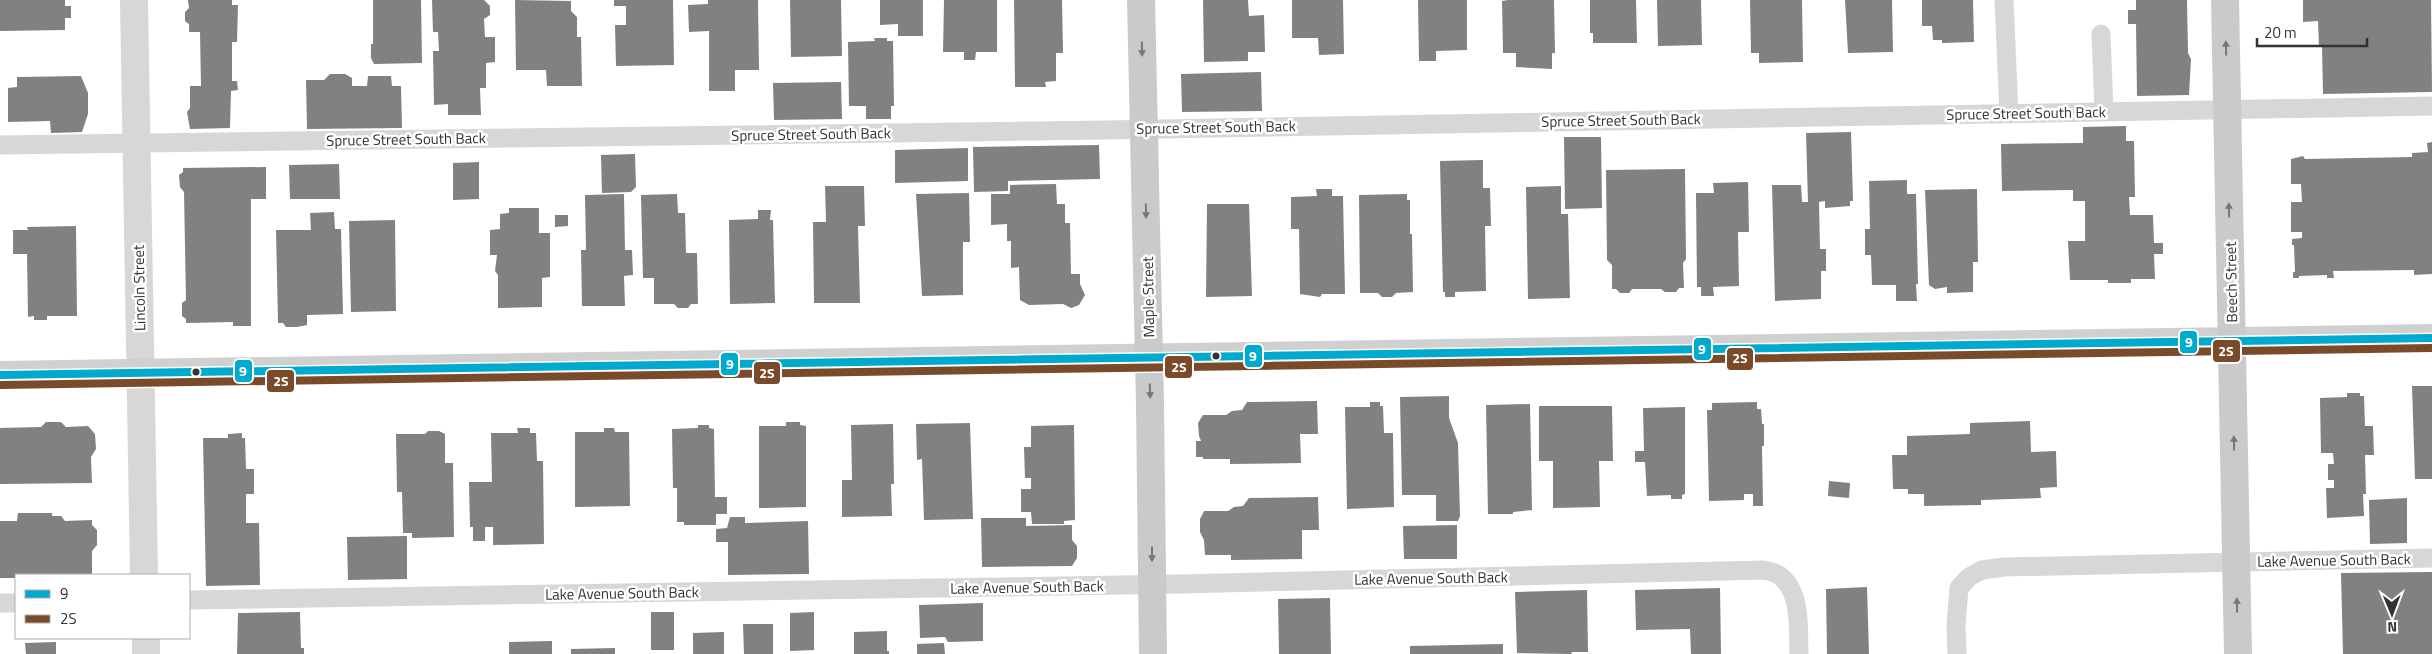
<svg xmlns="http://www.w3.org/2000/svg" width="2432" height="654" font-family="'Titillium Web',sans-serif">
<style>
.building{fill:#818181}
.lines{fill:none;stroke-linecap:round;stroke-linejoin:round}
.lane{stroke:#d7d7d7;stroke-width:19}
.street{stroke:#d7d7d7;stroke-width:28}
.secondary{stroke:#d0d0d0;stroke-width:28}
.primary{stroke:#cacaca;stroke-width:28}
.bus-1-casing{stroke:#fff;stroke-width:11}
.bus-2-casing{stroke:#fff;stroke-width:11}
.bus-1{stroke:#00a9ce;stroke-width:8}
.bus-2{stroke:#7a4b2a;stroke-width:8}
.oneway{fill:#777}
.bus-dot{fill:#333;stroke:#fff;stroke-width:2}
.labels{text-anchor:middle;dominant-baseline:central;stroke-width:5;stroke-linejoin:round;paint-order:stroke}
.street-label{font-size:15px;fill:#333;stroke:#fff}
.line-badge{stroke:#fff;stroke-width:2}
.badge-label{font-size:14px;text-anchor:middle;font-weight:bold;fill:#fff}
</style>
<rect width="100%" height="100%" fill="#fff"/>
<g class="building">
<polygon points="0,0 65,0 65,6 71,6 71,18 65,18 65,30 0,31"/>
<polygon points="188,0 232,0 232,5 238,5 237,42 232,42 232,81 237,81 238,90 231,91 230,128 190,129 187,112 190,108 190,86 201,86 200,32 189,32 189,24 185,21 185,12 189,8"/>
<polygon points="373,0 421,0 422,63 374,64 371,58 371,44 373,44"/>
<polygon points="432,0 484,0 490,6 490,15 484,19 485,37 495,37 495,62 486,63 486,88 480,88 481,115 448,115 448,104 434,105 433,51 439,51 438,32 433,32"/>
<polygon points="515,0 571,1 571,11 577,17 577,37 581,37 582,86 547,86 546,70 516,70"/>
<polygon points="614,0 673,0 674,65 616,66 615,25 626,25 626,6 614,6"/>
<polygon points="708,0 758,0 759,70 735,70 735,91 709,91 709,31 689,32 688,5 708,4"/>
<polygon points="790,0 841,0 842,56 791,57"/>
<polygon points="880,0 923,0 923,36 898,36 898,24 880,25"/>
<polygon points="944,0 997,0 997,52 976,52 975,60 964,60 964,52 943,52"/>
<polygon points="1014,0 1062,0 1063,53 1056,53 1056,81 1045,82 1046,87 1015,87"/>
<polygon points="1203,0 1248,0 1249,16 1264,15 1265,52 1248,52 1248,61 1204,62"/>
<polygon points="1292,0 1343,0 1344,54 1319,55 1318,38 1292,38"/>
<polygon points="1418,0 1467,0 1467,50 1436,51 1436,61 1419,61"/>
<polygon points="1508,0 1554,0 1555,53 1552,53 1552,69 1516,67 1516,53 1503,53 1502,1"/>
<polygon points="1590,0 1636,0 1637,43 1593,43 1593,33 1590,33"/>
<polygon points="1657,0 1701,0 1702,45 1658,46"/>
<polygon points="1750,0 1802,0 1803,62 1759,63 1759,53 1751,53"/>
<polygon points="1845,0 1892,0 1893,52 1848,53"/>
<polygon points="1922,0 1973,0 1974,42 1942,43 1942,40 1933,40 1932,26 1922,26"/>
<polygon points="2136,0 2187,0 2188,53 2191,59 2189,95 2137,96 2136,24 2128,24 2128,10 2136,10"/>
<polygon points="2303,0 2431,0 2432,92 2323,94 2322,46 2319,46 2318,21 2303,22"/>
<polygon points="874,38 887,38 887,41 893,41 894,106 891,106 891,119 866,119 866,106 849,106 848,42 875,41"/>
<polygon points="1261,72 1262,111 1182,112 1181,74"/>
<polygon points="330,74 345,74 352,78 352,86 367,86 368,76 391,76 392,86 401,86 402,128 307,129 306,80 324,80"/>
<polygon points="81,76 88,93 88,114 82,132 51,133 50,121 8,122 8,88 17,87 17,77"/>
<polygon points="841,82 842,119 774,120 773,83"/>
<polygon points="2126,126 2126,141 2134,141 2135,197 2129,197 2130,215 2153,215 2154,243 2163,243 2163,254 2154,254 2155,279 2131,279 2131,283 2108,283 2108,280 2070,280 2068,241 2085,241 2085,201 2073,201 2073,190 2002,191 2001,144 2083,143 2083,127"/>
<polygon points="1851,132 1853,201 1850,201 1850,206 1825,208 1825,201 1819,202 1820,249 1826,249 1826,271 1821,271 1821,299 1775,301 1772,185 1801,185 1802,202 1808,202 1806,133"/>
<polygon points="1564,137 1601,137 1602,208 1565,209"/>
<polygon points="2432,142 2432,274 2414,275 2414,270 2333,271 2334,278 2327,278 2327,275 2299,276 2299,278 2293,278 2293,272 2295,272 2294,245 2292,245 2292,239 2302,238 2302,232 2291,232 2291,202 2302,202 2301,184 2291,184 2291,159 2303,156 2305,159 2412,157 2412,153 2428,152 2427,143"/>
<polygon points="1099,145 1100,179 1008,181 1008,191 974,192 973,147"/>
<polygon points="968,148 968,181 895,183 895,150"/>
<polygon points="635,154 636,187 631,192 602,193 601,155"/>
<polygon points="1483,160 1483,188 1490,188 1491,226 1485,226 1486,291 1455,292 1455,297 1445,297 1445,292 1443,292 1440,161"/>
<polygon points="479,162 479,199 453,200 453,163"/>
<polygon points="339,164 340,199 290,199 289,165"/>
<polygon points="266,167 266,199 251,199 251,326 233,326 233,322 186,323 186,319 182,316 182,303 186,300 184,192 180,187 179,175 183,172 183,168"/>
<polygon points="1685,169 1686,259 1683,263 1684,288 1679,288 1676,292 1665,292 1661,289 1632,289 1629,293 1620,293 1616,289 1612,289 1612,265 1607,260 1606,170"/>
<polygon points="1907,180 1907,194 1916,194 1918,284 1916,284 1917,301 1896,301 1896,285 1872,285 1871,255 1865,255 1865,229 1870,229 1869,181"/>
<polygon points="1748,182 1749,232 1738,232 1739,286 1713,287 1714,296 1701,296 1701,287 1697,287 1696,193 1714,193 1713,183"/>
<polygon points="1056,184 1057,204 1065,204 1065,223 1070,223 1071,274 1080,274 1080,284 1085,295 1079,305 1071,308 1063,304 1029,305 1020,300 1019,267 1011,268 1011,241 1007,241 1007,224 991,225 991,194 1010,194 1010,185"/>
<polygon points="825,186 864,186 865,226 858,226 860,303 814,303 813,222 826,222"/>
<polygon points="1561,186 1561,214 1568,214 1570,298 1528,299 1526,187"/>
<polygon points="1316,189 1332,189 1332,196 1343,196 1345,294 1322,294 1320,297 1300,294 1299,229 1291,229 1291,197 1317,196"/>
<polygon points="1977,189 1978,262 1973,262 1973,292 1947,293 1947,287 1935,289 1929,285 1925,190"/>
<polygon points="969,193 970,242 963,242 963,295 922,296 916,194"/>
<polygon points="624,194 625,250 632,250 633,275 624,276 625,306 582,306 581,250 586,250 585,195"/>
<polygon points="677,194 678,213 685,213 686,253 697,253 698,304 691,304 688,308 678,308 674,304 654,304 654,278 643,278 641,195"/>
<polygon points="1407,194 1407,200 1410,200 1410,234 1412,234 1413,292 1396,293 1392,297 1382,297 1378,293 1360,293 1359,195"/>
<polygon points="1207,204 1249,204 1252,296 1206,297"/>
<polygon points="509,208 539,208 539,233 550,233 550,277 542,278 542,307 498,308 498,275 495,271 497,255 490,255 490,230 500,229 500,214 509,213"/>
<polygon points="758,210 771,210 770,220 773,220 775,303 730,304 729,220 758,219"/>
<polygon points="334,212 335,229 341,229 343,314 307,315 307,325 297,327 286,327 283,323 278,323 276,230 311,230 310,213"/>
<polygon points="555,215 568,215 568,226 555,227"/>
<polygon points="395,220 396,311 351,312 349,221"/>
<polygon points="76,226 77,316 47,316 47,320 34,320 34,316 28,317 27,254 13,254 13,230 28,230 27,227"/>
<polygon points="2412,386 2432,386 2432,479 2415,479"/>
<polygon points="2347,393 2360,393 2360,396 2364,396 2365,426 2373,426 2374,455 2365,455 2366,494 2363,494 2364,516 2327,518 2326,488 2334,488 2334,480 2328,480 2328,464 2334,464 2333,453 2321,453 2320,398 2347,397"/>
<polygon points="1449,396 1449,418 1458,443 1460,516 1458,521 1436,521 1436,495 1402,495 1400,397"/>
<polygon points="1317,401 1318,434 1300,434 1301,463 1230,464 1230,459 1203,459 1203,457 1196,457 1196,441 1201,441 1199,436 1198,423 1203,415 1226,415 1232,411 1242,410 1247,402"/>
<polygon points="1370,402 1380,402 1380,406 1383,406 1384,433 1393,433 1394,507 1347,509 1345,407 1370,407"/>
<polygon points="1757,402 1757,409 1761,409 1762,424 1764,424 1764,446 1762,446 1763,506 1753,506 1753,494 1744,494 1744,500 1709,501 1707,410 1712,410 1712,403"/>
<polygon points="1530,404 1532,510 1513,512 1513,514 1488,514 1486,405"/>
<polygon points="1539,406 1612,406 1613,461 1599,461 1600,507 1553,508 1553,461 1539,461"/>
<polygon points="1685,407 1685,494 1682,495 1682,499 1671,499 1671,495 1647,496 1645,462 1635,462 1635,451 1644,451 1643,408"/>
<polygon points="2030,421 2031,452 2056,451 2057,487 2040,488 2041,498 1981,500 1981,505 1924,506 1924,494 1908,494 1908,489 1893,489 1892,455 1907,455 1907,436 1970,434 1970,423"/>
<polygon points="46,422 61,422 66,427 88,426 95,434 96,449 91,457 92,483 0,484 0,428 41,427"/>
<polygon points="786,422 800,422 800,425 806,426 806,507 759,508 759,426 786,426"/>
<polygon points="970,423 973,519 924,520 922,459 917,460 916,424"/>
<polygon points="893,424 894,484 891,484 892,516 842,517 842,480 852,480 851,425"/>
<polygon points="698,425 709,425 709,428 714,429 715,497 727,497 727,514 716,514 716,525 684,525 684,522 677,522 677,488 673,488 672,429 698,428"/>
<polygon points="1074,425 1075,520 1064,521 1064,524 1032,524 1031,512 1021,512 1021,489 1031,489 1031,478 1025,478 1024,447 1031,447 1031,426"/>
<polygon points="517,428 530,428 530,433 536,433 537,461 543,461 544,544 493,545 493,527 485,527 485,541 473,541 473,527 470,527 469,482 492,482 491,433 518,433"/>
<polygon points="604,428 614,428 615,432 629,432 630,506 575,507 575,432 604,432"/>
<polygon points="428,431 439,431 445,434 445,463 453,463 454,537 412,538 412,533 403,533 402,492 397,492 396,434 425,434"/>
<polygon points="242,433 242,438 245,438 246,469 254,469 254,494 246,494 246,523 259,523 260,585 206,586 203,438 228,438 228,434"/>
<polygon points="1829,481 1850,483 1849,498 1828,496"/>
<polygon points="1318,497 1319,530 1302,530 1302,559 1231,560 1231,555 1205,555 1204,540 1200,532 1200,519 1204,511 1228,511 1234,507 1243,506 1249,498"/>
<polygon points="2407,498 2407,543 2370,544 2369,500"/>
<polygon points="18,513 52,513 52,516 61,516 65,521 92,520 92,525 97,530 97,545 92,551 92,575 16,575 16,578 0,578 0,521 17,521"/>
<polygon points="730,517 745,517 745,523 808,521 809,574 728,575 728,542 716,542 716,529 727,528"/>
<polygon points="981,518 1026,518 1026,526 1072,525 1072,540 1077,546 1077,558 1072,566 982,567"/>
<polygon points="1457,525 1457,559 1404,559 1403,526"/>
<polygon points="407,536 407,579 348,580 347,537"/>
<polygon points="2432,572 2432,654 2343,654 2341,573"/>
<polygon points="1867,587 1869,654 1827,654 1826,589"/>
<polygon points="1720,588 1721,654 1691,654 1690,629 1636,630 1635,590"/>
<polygon points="1587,590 1588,652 1572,652 1571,654 1517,653 1515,592"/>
<polygon points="1330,598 1331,654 1279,654 1278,599"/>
<polygon points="983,603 983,641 948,642 945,637 920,638 919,605"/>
<polygon points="300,612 301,648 304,648 304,654 237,654 238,613"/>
<rect x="651" y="612" width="23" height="38"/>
<polygon points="814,612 814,650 790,651 790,613"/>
<polygon points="743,624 773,624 773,654 744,654"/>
<polygon points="887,631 887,651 889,651 889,654 854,654 854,632"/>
<polygon points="724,632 724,654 693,654 693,633"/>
<polygon points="552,641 552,654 509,654 509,642"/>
<polygon points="56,642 56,654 26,654 25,643"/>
<polygon points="944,643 945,654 917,654 917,644"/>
<polygon points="1503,644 1503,654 1410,654 1410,646"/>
<polygon points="615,648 615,654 571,654 571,649"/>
</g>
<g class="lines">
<g class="lane">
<polyline points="2004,0 2009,114"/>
<polyline points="2101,34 2104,111"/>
<polyline points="0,145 1106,130 2432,106"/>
<path d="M189,600l992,-16 583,-14c5,1 11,3 15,5 23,17 19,54 20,79"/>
<polyline points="0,603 16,603"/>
<polyline points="1957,654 1956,625 1959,588 1969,577 1982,570 2004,567 2432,558"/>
</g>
<g class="street">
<polyline points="134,0 144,575"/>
<polyline points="146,638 146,654"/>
</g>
<polyline class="secondary" points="0,375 2432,338"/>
<g class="primary">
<polyline points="1141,0 1150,405 1153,654"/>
<polyline points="2225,0 2238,654"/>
</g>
<g class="bus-1-casing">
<polyline id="bus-1" points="0,375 2432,338"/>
</g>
<g class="bus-2-casing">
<polyline id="bus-2" points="0,385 2432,348"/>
</g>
<use href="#bus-1" class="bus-1"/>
<use href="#bus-2" class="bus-2"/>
</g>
<defs><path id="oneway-solid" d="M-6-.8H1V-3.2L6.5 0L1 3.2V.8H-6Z" transform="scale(1.25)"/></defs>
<g class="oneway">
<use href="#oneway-solid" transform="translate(2226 48) rotate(-91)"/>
<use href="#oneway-solid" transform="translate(1142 49) rotate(89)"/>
<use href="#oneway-solid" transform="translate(2229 210) rotate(-91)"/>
<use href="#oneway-solid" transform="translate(1146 211) rotate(89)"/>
<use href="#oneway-solid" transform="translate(1150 391) rotate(88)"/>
<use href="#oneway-solid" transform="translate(2234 443) rotate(-91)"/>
<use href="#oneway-solid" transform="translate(1152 554) rotate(90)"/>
<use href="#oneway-solid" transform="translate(2237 605) rotate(-91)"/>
</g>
<g class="bus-dot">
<circle cx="1216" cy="356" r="4.5"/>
<circle cx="196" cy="372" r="4.5"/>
</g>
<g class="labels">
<g class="street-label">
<text transform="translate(2026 113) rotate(-1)">Spruce Street South Back</text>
<text transform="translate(1621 120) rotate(-1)">Spruce Street South Back</text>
<text transform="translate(1216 127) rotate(-1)">Spruce Street South Back</text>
<text transform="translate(811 134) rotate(-1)">Spruce Street South Back</text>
<text transform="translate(406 139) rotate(-1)">Spruce Street South Back</text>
<text transform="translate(2231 282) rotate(-91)">Beech Street</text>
<text transform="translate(139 288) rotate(-91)">Lincoln Street</text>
<text transform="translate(1148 297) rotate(-91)">Maple Street</text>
<text transform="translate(2334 560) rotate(-1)">Lake Avenue South Back</text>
<text transform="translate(1431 578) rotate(-1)">Lake Avenue South Back</text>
<text transform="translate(1027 587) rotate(-1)">Lake Avenue South Back</text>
<text transform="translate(622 593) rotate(-1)">Lake Avenue South Back</text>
</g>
</g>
<g class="line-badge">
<rect x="2179" y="330" width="19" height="24" rx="5" fill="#00a9ce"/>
<rect x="1693" y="337" width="19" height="24" rx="5" fill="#00a9ce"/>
<rect x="2212" y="339" width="29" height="24" rx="5" fill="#7a4b2a"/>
<rect x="1244" y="344" width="19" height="24" rx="5" fill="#00a9ce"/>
<rect x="1726" y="347" width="28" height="24" rx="5" fill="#7a4b2a"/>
<rect x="720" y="352" width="19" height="24" rx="5" fill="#00a9ce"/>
<rect x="1164" y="355" width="29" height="24" rx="5" fill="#7a4b2a"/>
<rect x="234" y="359" width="19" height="24" rx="5" fill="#00a9ce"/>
<rect x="753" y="361" width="28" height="24" rx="5" fill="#7a4b2a"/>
<rect x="266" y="369" width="29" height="24" rx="5" fill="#7a4b2a"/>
</g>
<g class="badge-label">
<text x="2189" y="347">9</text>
<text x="1702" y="354">9</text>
<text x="2226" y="356">2S</text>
<text x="1253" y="361">9</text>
<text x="1740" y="363">2S</text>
<text x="730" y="369">9</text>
<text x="1179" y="372">2S</text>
<text x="243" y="376">9</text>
<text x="767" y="378">2S</text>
<text x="281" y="386">2S</text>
</g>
<rect x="15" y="574" width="175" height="65" fill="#ffffff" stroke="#adadad"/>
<rect x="25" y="590" width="25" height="8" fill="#00a9ce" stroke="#adadad"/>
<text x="60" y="599" font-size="15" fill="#333333">9</text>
<rect x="25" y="615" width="25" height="8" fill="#7a4b2a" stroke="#adadad"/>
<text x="60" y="624" font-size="15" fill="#333333">2S</text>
<g transform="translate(2392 614) rotate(179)" stroke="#ffffff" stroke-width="4" paint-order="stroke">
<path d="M0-4L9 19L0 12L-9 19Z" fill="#333333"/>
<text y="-8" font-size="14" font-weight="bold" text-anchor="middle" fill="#333333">N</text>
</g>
<path d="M2257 38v8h110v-8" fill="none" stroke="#333333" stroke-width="2.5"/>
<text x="2264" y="38" font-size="15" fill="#333333" stroke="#ffffff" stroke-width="4" paint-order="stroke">20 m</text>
</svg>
